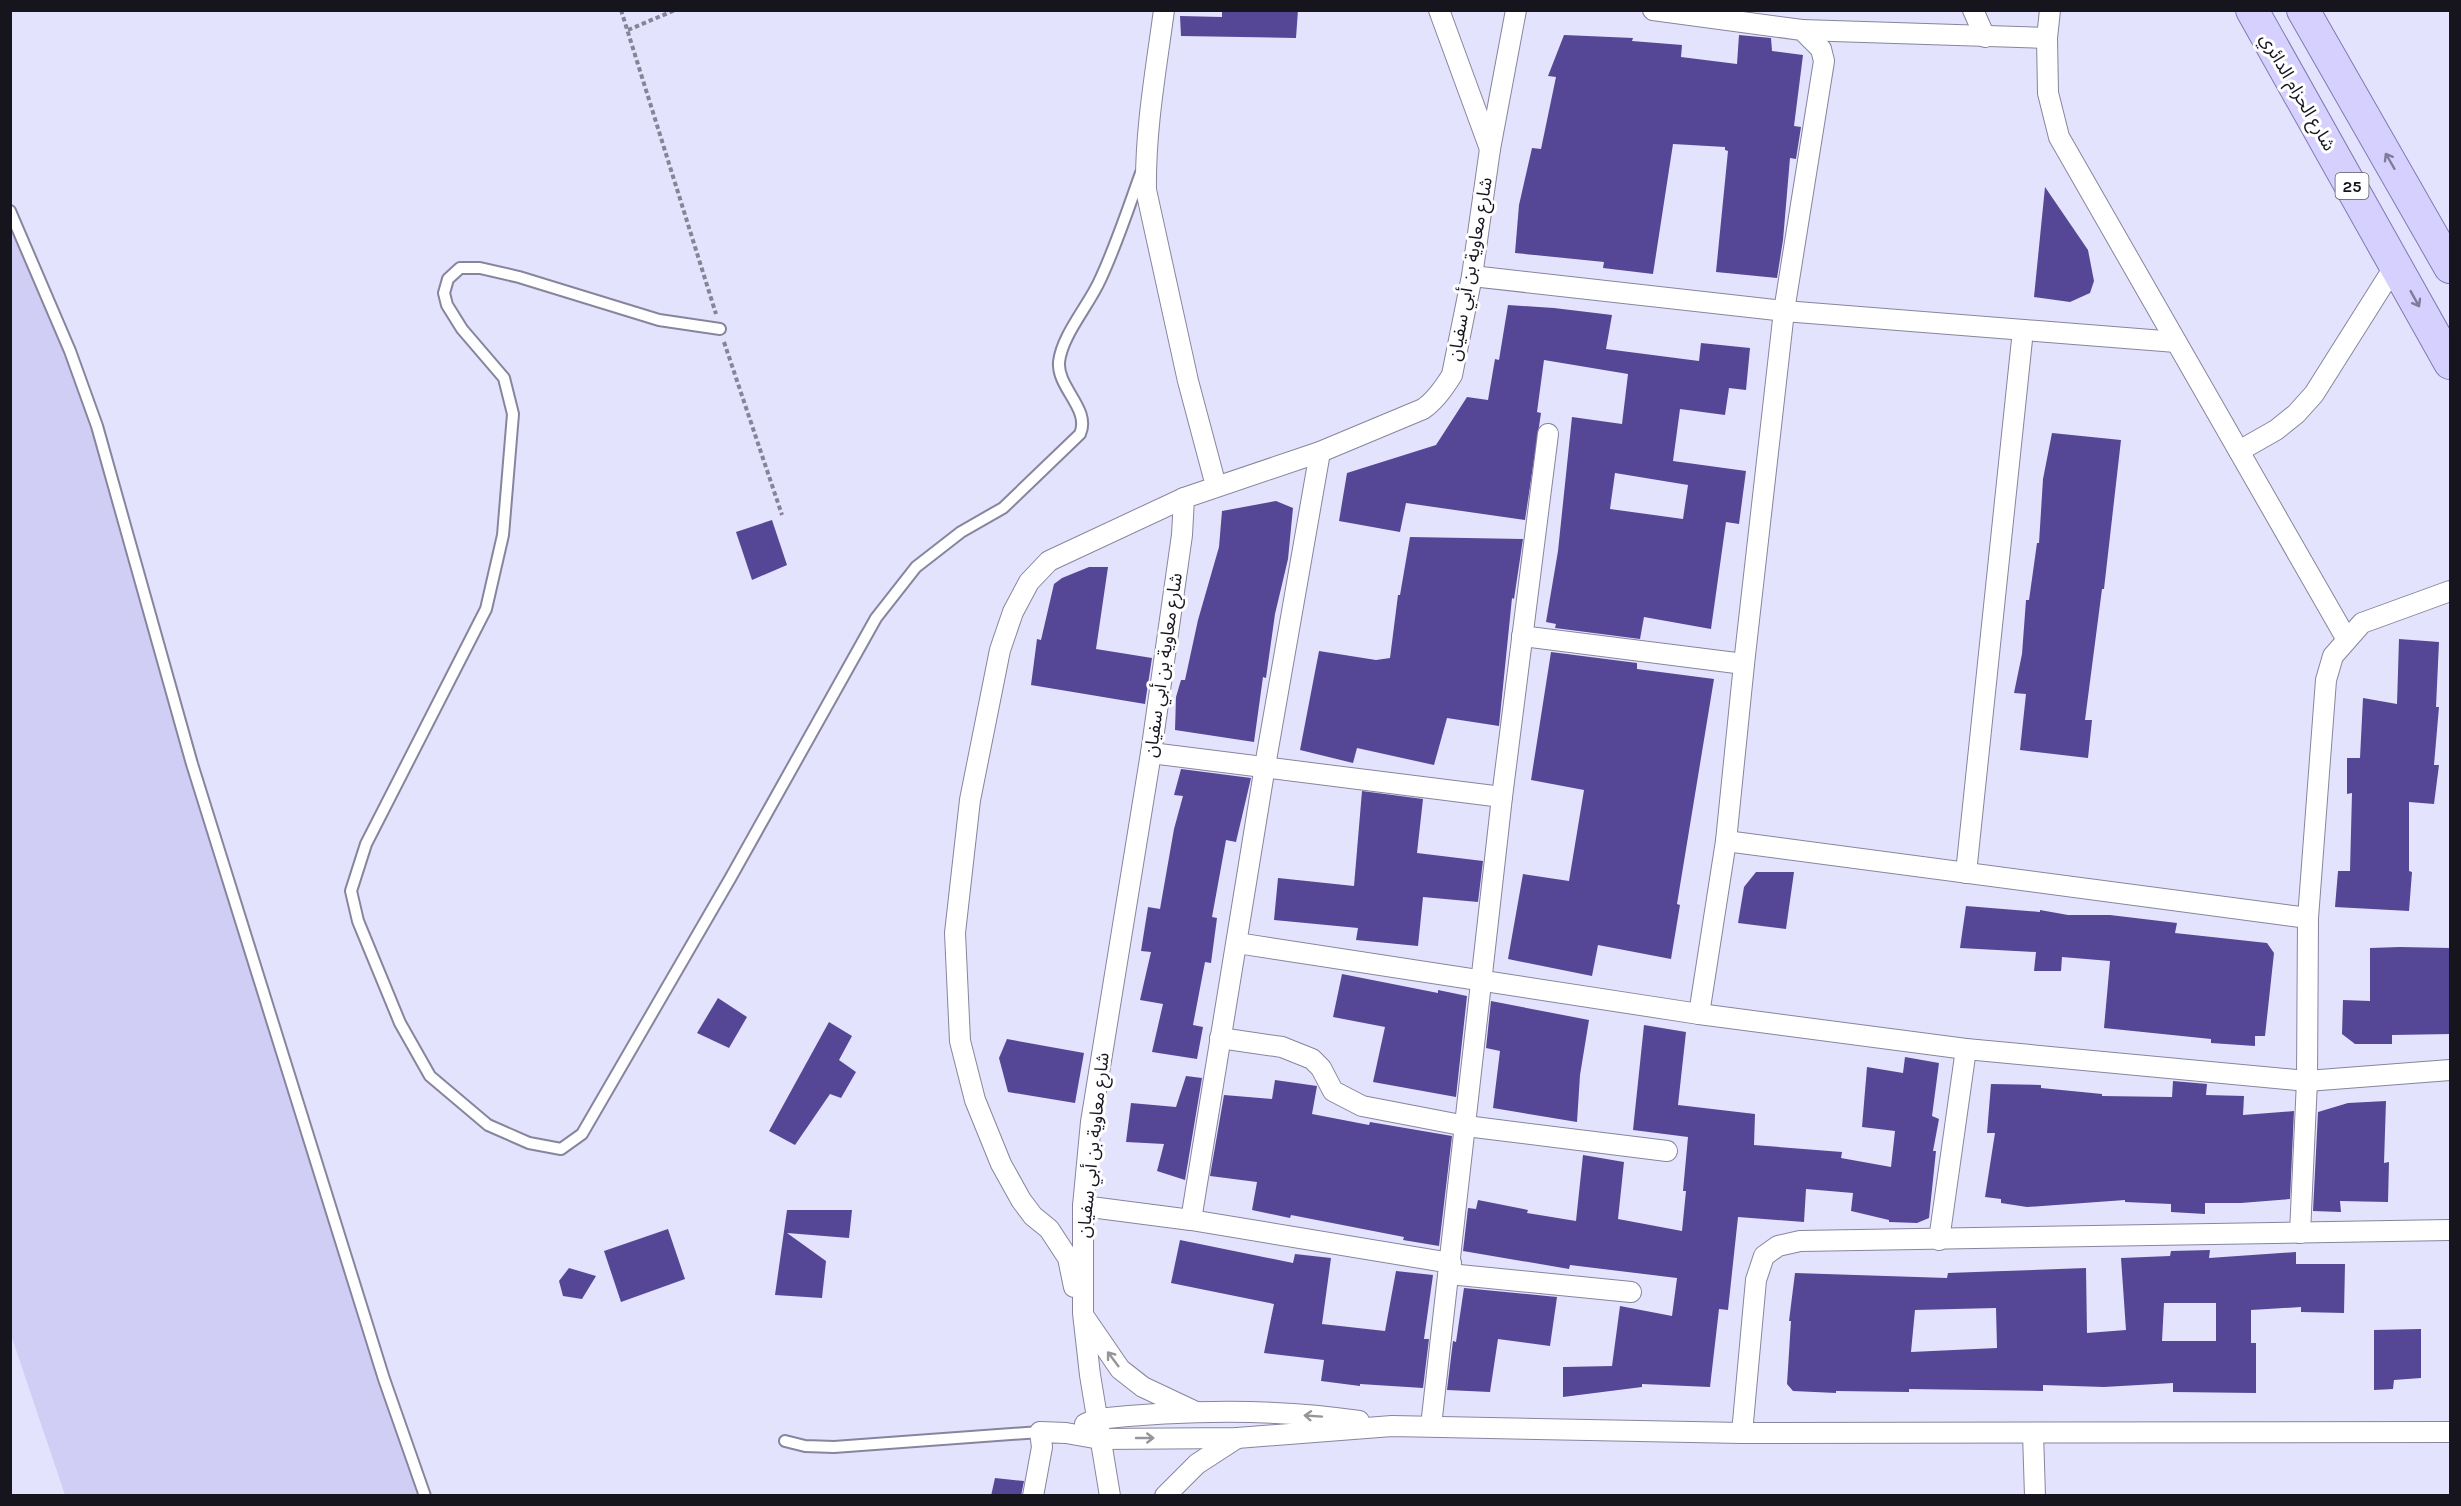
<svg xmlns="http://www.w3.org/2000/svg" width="2461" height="1506" font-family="Karla,'Noto Sans Arabic',sans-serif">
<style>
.green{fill:#d1cef6}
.building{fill:#554796;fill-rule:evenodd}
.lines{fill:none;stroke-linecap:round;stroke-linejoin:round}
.service-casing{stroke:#87859d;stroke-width:14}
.minor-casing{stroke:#87859d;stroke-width:22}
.primary-casing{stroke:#807ab0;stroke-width:34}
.path{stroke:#868598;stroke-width:4;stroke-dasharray:4.5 3;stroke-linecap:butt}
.service{stroke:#fff;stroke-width:10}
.minor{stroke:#fff;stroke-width:20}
.primary{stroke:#d5d0fe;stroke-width:32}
.oneway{stroke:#7f7c99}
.oneway2{stroke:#96969a}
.labels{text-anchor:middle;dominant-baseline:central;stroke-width:6;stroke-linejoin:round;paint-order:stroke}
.shield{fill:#fff;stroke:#5c5b62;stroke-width:1.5}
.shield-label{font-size:16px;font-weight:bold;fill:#16151e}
.street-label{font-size:18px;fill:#16151e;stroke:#fff}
</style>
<rect width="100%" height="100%" fill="#e4e3fd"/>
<polygon class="green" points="10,208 68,353 145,590 287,1062 426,1495 65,1495 11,1335"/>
<g class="building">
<polygon points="1222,10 1298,10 1296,38 1181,36 1180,16 1222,17"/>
<polygon points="1564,35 1633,38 1632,41 1682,45 1681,57 1737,64 1739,35 1771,38 1772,51 1803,55 1794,126 1801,127 1796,159 1790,158 1783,240 1777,278 1716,272 1728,151 1725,150 1725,147 1673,144 1653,274 1603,268 1604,262 1515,253 1519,205 1532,148 1541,149 1556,77 1548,76"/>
<polygon points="2045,187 2088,250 2094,281 2090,293 2070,302 2034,297"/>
<path d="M1508,305l46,3 58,7 -6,34 93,12 2,-18 49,5 -4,42 -17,-2 -4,27 -45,-6 -7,52 73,10 -7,53 -13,-2 -15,107 -67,-12 -4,22 -85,-11 1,-4 -10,-2 12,-71 14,-134 50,7 6,-50 -84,-14 -7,52 4,1 -16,107 -119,-17 -6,29 -61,-11 8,-48 89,-28 31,-48 21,3 7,-41 4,1zM1615,473l73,12 -5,34 -73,-10z"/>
<polygon points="2052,433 2121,440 2104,589 2102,589 2085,720 2092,720 2088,758 2020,750 2026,694 2014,693 2022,654 2026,600 2029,600 2037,543 2039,543 2043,479"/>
<polygon points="1276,501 1293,508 1288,559 1275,614 1266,678 1263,677 1254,742 1175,730 1176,697 1181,680 1185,680 1198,620 1219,547 1222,511"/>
<polygon points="772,520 787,565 752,580 736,532"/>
<polygon points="1410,537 1523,539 1514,599 1512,598 1499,726 1447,718 1434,765 1357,748 1353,763 1300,750 1319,651 1376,660 1390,658 1398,595 1400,595"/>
<polygon points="1089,567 1108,567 1096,649 1152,658 1145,704 1031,685 1037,639 1041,640 1054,584 1062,578"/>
<polygon points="2399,639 2439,642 2436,707 2439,707 2434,765 2439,765 2434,804 2409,802 2409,871 2412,872 2409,911 2335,907 2338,871 2350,871 2352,793 2347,794 2347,758 2360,758 2363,698 2397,704"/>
<polygon points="1551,652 1637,663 1637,669 1714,679 1677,904 1680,905 1671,959 1598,945 1592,976 1508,959 1523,874 1569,881 1584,790 1531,780"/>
<polygon points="1181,769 1251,778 1236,842 1226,840 1212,917 1217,918 1211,963 1205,962 1193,1025 1203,1027 1197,1059 1152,1052 1163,1004 1140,1000 1151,952 1141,951 1148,907 1160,909 1174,829 1183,796 1174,795"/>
<polygon points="1362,791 1423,799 1417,853 1483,861 1478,902 1423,897 1418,946 1356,940 1358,928 1274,920 1278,878 1354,886"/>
<polygon points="1756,872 1794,872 1786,929 1738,923 1744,887"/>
<polygon points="1966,906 2040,912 2040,910 2068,915 2110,915 2177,923 2175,933 2267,943 2274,953 2265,1036 2255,1036 2255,1046 2211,1043 2211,1039 2104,1028 2110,961 2062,957 2061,971 2034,971 2036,952 1960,948"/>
<polygon points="2400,947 2451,948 2451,1034 2392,1035 2392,1044 2355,1044 2342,1034 2343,1000 2370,1001 2370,948"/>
<polygon points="1342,974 1438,993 1438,990 1467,996 1456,1097 1373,1082 1385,1027 1333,1017"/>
<polygon points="718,998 747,1017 729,1048 697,1033"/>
<polygon points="1491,1001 1589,1020 1580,1075 1577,1122 1493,1108 1500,1051 1486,1048"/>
<polygon points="829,1022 852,1036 839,1060 856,1072 841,1098 830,1094 795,1145 769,1131"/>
<polygon points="1644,1025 1686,1032 1678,1105 1755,1114 1754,1145 1842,1152 1841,1158 1891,1167 1895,1131 1862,1127 1867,1067 1903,1073 1905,1057 1939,1063 1932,1116 1939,1119 1933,1151 1936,1151 1929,1218 1917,1223 1889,1222 1889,1220 1851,1211 1853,1193 1806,1189 1804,1222 1738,1217 1728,1310 1719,1309 1710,1387 1642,1384 1642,1387 1563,1397 1563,1367 1612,1366 1620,1306 1672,1316 1677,1278 1570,1265 1569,1269 1463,1251 1468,1208 1476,1209 1478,1200 1528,1210 1527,1213 1576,1221 1583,1155 1624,1162 1618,1219 1682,1231 1686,1191 1683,1191 1688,1137 1633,1130"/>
<polygon points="1007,1039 1084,1053 1075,1103 1008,1092 999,1058"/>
<polygon points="1186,1076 1202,1078 1185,1180 1157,1171 1164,1144 1126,1142 1131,1103 1176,1107"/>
<polygon points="1275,1080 1317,1086 1312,1114 1369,1125 1370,1122 1452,1136 1439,1246 1403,1240 1404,1237 1291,1215 1290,1218 1252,1210 1257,1182 1210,1176 1224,1095 1272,1099"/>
<polygon points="2173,1081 2207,1084 2206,1095 2244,1096 2243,1115 2294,1111 2290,1199 2241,1203 2205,1203 2205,1214 2171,1212 2171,1204 2125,1202 2125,1200 2027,1207 2001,1203 2001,1199 1985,1197 1995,1133 1987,1133 1991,1084 2041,1085 2041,1088 2102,1094 2102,1096 2172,1097"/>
<polygon points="2386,1101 2384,1163 2389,1162 2388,1202 2340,1201 2341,1212 2313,1211 2318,1112 2348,1103"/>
<polygon points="787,1210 852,1210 849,1238 787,1233 826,1261 822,1298 775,1295"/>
<polygon points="668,1229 685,1279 621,1302 604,1251"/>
<polygon points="1180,1240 1293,1263 1295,1254 1331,1258 1322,1324 1385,1331 1396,1271 1433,1275 1424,1339 1429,1339 1423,1388 1360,1384 1360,1386 1321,1381 1324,1360 1264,1353 1274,1304 1171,1283"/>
<path d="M2210,1250l-1,8 87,-6v12h49l-1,49 -43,-1v-5l-50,3v33h5v50l-83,-1v-9l-69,4 -61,-2v6l-134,-2v3l-73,-1v2l-43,-2 -6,-7 4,-63h-2l6,-48 152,5 1,-5 138,-5 1,65 39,-3 -5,-72 49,-2 1,-5zM2164,1303h52v38h-54zM1996,1308l1,40 -86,4 4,-42z"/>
<polygon points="569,1268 596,1276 582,1299 563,1296 559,1281"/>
<polygon points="1464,1288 1557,1297 1550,1346 1498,1339 1490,1392 1447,1390 1453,1341 1456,1342"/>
<polygon points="2421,1329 2421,1378 2394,1380 2393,1389 2374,1390 2374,1330"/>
<polygon points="995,1478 1024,1481 1021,1496 991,1496"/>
</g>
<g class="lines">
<g class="service-casing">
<g id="service">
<polyline points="10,211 70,351 97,426 192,764 384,1379 425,1496"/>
<path d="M720,329l-61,-9 -140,-43 -39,-9h-20l-12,11 -4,14 3,12 15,24 42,49 9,36 -10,121 -17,74 -120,235 -15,47 7,30 42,102 30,53 58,49 41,18 32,6 21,-15 149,-257 145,-259 40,-51 45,-35 42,-24 77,-74c11,-25 -23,-46 -21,-72 3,-27 30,-57 41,-82 16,-34 28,-71 41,-107"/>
<polyline points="785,1441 805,1446 834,1447 1040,1432"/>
</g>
</g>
<g class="minor-casing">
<g id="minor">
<path d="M1164,10c-8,60 -19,120 -18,180l42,191 28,105"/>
<polyline points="1439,10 1490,149"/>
<polyline points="1653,10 1802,30 1821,49 1824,61 1784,311 1744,664 1726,841 1699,1014"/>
<polyline points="1973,10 1985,37"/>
<polyline points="2050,10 2047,38 2048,93 2059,137 2346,638"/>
<polyline points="1802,30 2047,38"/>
<polyline points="1472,276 1784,311 2176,342"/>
<polyline points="2239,451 2276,430 2296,414 2314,394 2396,264"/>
<polyline points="1522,636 1744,664"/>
<polyline points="1151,753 1502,797"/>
<polyline points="1726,841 2308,918"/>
<polyline points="1966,873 2023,330"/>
<polyline points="1237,943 1699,1014 1966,1049 2307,1081 2450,1070"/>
<polyline points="1220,1038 1282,1047 1312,1059 1321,1068 1333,1091 1362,1106 1466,1126 1667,1151"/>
<polyline points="1083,1206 1191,1220 1451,1263"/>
<polyline points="1191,1220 1265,766 1320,452"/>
<polyline points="2300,1233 2307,1081 2308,918 2326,680 2333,656 2362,623 2450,591"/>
<polyline points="1939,1240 1966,1049"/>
<polyline points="1449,1274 1631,1292"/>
<polyline points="1074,1287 1068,1258 1049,1229 1033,1216 1021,1200 1001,1164 975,1100 960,1041 955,933 970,800 1000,650 1013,612 1029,582 1049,561 1184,498"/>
<polyline points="1085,1318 1120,1369 1143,1387 1196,1412"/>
<path d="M1085,1424l12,-5c86,-9 176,-11 262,2"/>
<polyline points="1431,1426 1502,797 1548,434"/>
<polyline points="1742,1433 1756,1280 1764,1256 1778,1246 1800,1241 2450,1230"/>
<polyline points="2033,1433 2035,1496"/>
<polyline points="1033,1496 1042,1447 1040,1432 1066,1433 1100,1439 1237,1438 1392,1426 1742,1433 2450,1432"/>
<path d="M1110,1496l-20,-121 -7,-62v-107l8,-84 60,-369 31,-218 2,-37 136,-46 103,-43c12,-8 21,-21 29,-34l20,-99 18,-127 26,-139"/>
<polyline points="1165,1496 1197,1464 1237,1438"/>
</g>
</g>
<g class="primary-casing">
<g id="primary">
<polyline points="2252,10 2450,363"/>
<polyline points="2303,10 2450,267"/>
</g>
</g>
<g class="path">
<polyline points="621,10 716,314"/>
<polyline points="628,30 675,10"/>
<polyline points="724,342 782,515"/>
</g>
<use href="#service" class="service"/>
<use href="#minor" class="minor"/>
<use href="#primary" class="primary"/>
</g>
<defs><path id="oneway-shaft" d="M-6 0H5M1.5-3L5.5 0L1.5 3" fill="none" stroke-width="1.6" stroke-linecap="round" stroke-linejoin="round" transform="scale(1.5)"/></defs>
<g class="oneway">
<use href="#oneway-shaft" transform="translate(2390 161) rotate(-120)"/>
<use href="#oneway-shaft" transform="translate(2415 299) rotate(61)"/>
</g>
<g class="oneway2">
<use href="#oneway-shaft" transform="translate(1113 1359) rotate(-127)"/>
<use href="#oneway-shaft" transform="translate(1313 1416) rotate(-176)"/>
<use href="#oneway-shaft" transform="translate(1145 1438)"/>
</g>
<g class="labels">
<rect class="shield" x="2335.5" y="173" width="33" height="26" rx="4.5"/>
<g class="shield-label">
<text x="2352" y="186">25</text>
</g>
<g class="street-label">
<text transform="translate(2298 92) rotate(60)">شارع الحزام الدائري</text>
<text transform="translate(1470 269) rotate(-80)">شارع معاوية بن أبي سفيان</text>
<text transform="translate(1163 665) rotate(-82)">شارع معاوية بن أبي سفيان</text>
<text transform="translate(1093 1145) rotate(-84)">شارع معاوية بن أبي سفيان</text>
</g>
</g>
<rect width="2461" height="1506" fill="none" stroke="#16151e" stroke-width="24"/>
</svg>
